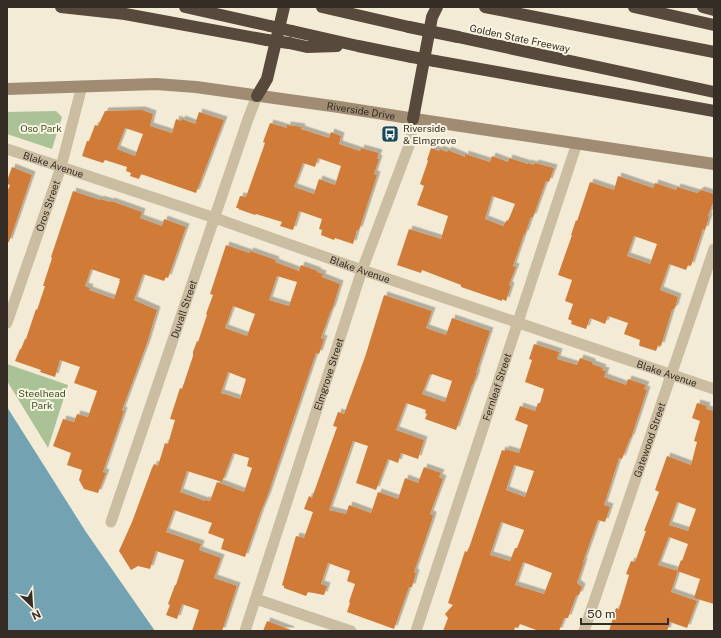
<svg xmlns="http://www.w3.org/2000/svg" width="721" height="638" font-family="'Public Sans',sans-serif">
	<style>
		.green { fill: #aac295 }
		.water { fill: #73a2b2 }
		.building { fill: #d07b37; fill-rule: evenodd; filter: url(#shadow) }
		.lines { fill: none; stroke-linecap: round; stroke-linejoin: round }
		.street { stroke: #cbbda1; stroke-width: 11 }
		.secondary { stroke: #9f8c73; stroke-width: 12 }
		.highway { stroke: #57493b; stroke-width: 12 }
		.highway-bridge { stroke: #57493b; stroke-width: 12 }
		.labels { text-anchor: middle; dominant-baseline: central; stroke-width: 4; stroke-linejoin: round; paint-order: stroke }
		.street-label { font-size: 10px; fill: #352d25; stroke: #faf4e2 }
		.park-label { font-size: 10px; fill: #3b5527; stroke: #faf4e2 }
		.poi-label { font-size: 10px; fill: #352d25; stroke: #faf4e2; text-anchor: start }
	</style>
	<defs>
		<filter id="shadow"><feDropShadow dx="3.5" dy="-3.5" stdDeviation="0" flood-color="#0004"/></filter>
	</defs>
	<rect width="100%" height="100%" fill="#f3ebd6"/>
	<g class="green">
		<polygon points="56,111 62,117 52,149 7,134 7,112"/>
		<polygon points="7,364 68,385 48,448 7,381"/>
	</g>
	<polygon class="water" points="7,407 86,532 155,631 7,631"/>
	<g class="building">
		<path d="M142,110L153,114L150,126L172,133L176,119L181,121L182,119L195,124L199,112L224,120L196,193L141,174L139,179L130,176L131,173L126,171L127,167L105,160L103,163L82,156L87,141H89L95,125L98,126L105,111ZM125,128L143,134L135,156L117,149Z"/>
		<path d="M270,123L287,128V125L302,127L301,129L329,138L331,132L341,136L339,144L360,151L361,148L379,153L377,158L379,159L374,174L377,175L359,230H357L353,244L335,238L334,240L321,235L322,230L319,229L322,219L299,211L293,230L280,226L282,222L256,214L255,215L238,209L239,208H236L240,196L246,197L265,143L263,142ZM318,158L341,166L335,185L319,179L314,194L294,187L303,163L315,167Z"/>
		<path d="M431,148L439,151L440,149L447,152L448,150L465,157V154L490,162L492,156L508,162L509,158L528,164V163L534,165L535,163L554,168L549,182L546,181L533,217H531L525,234H524L513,266L516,267L509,285L511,286L506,301L502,299V301L461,287V285L422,270L421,273L397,265L409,229L441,239L448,216L417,205L424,186L420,184L428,161L427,160ZM492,196L515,204L508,221L507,220L503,226L485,219Z"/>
		<polygon points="12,167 32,175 9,242 7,242 7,192 10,185 7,184 7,181"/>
		<path d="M618,176L653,188L655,183L676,190L677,187L697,193L701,190L714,194V200L708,216L709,217L705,230L703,229L691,266L688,265L686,270L669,264L660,290L678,297L675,308L672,310L661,346L658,345L656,351L640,346L639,345L640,340L624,334L628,323L608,316L605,324L590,318L586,329L571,324L572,321L568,319L573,304L565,301L572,280L558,275L572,235H571L576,220L577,221L590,182L614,190ZM634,236L657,244L650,264L627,256Z"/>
		<path d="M73,191L100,200V199L110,202L111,201L142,212L140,218L162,226L164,219L186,227L168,278L166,277L164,281L143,274L134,300L157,310L147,343L122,410L124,411L103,472L106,473L98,493L84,489L79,480L82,470L67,465L71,453L53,446L63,419L74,422L77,414L88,417L97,391L74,383L80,367L60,360L55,377L40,372L41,370L15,361L20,349H21L25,339H26L36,309L37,310L45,286H43L52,258L51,257ZM91,269L120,279L119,281H120L114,299L89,290L90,288L85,286Z"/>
		<path d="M226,245L249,253L250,251L276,260L275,262L299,271L301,265L318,271L317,272L323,274L322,277L340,284L332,310H331L321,338L324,339L319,354L316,353L267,497L261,511L245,557L221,549L224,539L208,533L212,523L174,510L166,532L201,544L199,550L221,558L214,578L237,586L222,631H192L199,610L182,604L177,619L166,615L170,605L168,604L175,585H176L184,560L156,551L150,569L138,566L131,570L119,551L132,522L152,468L154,464L158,466L165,443L168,444L175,420L170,419L180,388L182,389L193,356V352L197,341L198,342L207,315L206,314L213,295L210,294L212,288ZM277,276L297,282L289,306L269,300ZM233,306L255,314L247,336L225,328ZM228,372L246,379L240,399L221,393ZM233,453L249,458L247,466L252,468L244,492L217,482L210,501L205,500V501L180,492L187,471L222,482Z"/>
		<path d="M384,295L432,311L426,328L446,335L452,318L490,331L476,373H477L473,384L472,385L456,430L425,419L427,414L425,413L426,410L406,403L396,430L424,440L418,459L401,453L398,463L388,459L376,490L356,483L368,446L353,441L329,510L346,514L349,505L371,513L378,492L398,499L405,478L418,483L424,467L441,473L439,477L443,479L430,514L433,515L432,520L414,572L416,573L412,587H409L394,629L347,612L350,603L349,602L355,584L347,581L350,571L328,563L321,584L327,586L324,595L308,592L306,596L284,588V586L282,585L296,536L304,538L313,512L304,509L309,496L312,498L337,427L333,426L338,412L344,414L365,357ZM430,374L432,375V374L452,381L445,402L422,394Z"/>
		<path d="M534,344L559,352L557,359L577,365L580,358L592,362V364L603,368L602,370L606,371L604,377L626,385L628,379L646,385L644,389L647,390L631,438H630L622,459L619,458L604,505L610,507L605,522L598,520L583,562H584L577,583L582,587L579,595H577L576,596L568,618H564L559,631H539L520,624L518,628L515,627L514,631H443L448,618L445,614L453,605L448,603L465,551L467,552L469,548L502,450L505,451V449L519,453L528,425L515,420L520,406L535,411L538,403H540L544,389L525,382L532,360L529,359ZM514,465L534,471L525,497L506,490ZM501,522L524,530L517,548H515L510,561L490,555ZM523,562L552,573L544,594L515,585Z"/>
		<path d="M697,403L707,406L706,409L714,411V604L694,598L700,579L677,571L681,560L682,561L688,544L669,537L668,539L658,565L678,571L671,592L697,601L687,628L670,622L667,631H609L616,608L619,609L629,575L626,574L631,561L635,562L646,531H644L659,492L655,490L667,456L691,465L697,442L694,441L700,421L692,418ZM677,502L696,509L688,531L669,525Z"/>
		<polygon points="267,621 291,630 291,631 263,631"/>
	</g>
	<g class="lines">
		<g class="street">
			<path id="s1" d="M7,149L215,218L362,270L714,389"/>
			<path id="s2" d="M7,323L61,167L82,86"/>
			<path id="s3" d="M111,522L248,119L257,96"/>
			<polyline points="256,599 351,631"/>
			<path id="s4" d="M245,631L362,270L410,143L413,119"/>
			<path id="s5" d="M416,631L577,143"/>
			<path id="s6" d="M584,631L714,249"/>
		</g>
		<path class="secondary" id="s7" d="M7,89L156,84L196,87L339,107L428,121L714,164"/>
		<g class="highway">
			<polyline points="61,7 125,14 267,40"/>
			<polyline points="185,7 270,26"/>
			<polyline points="322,7 409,27"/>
			<polyline points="485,7 714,52"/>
			<polyline points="634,7 714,25"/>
			<polyline points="703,7 714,10"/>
			<polyline points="292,31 358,46 412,57"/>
			<polyline points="458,37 714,92"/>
			<polyline points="289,43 307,47 337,46"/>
			<polyline points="435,61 714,111"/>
			<polyline points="257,96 267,79 284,7"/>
			<polyline points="413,119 432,17 437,7"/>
		</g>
		<g class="highway-bridge">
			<polyline points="270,26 292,31"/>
			<polyline points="409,27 458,37"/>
			<polyline points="267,40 289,43"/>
			<polyline points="412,57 435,61"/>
		</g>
	</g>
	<defs>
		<g id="bus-square" transform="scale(0.9)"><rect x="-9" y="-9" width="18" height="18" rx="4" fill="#174859" stroke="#faf4e2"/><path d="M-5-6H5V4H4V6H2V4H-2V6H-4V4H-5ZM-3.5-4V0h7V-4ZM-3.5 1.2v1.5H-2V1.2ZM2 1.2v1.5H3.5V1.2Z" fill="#fff"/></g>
	</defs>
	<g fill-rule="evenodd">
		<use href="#bus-square" x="390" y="134"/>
	</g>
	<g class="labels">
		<g class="street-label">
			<text transform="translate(520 38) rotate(12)">Golden State Freeway</text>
			<text stroke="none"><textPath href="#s7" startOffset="356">Riverside Drive</textPath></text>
			<text stroke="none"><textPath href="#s1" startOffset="49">Blake Avenue</textPath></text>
			<text stroke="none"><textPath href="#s2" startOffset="124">Oros Street</textPath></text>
			<text stroke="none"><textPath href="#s1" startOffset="373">Blake Avenue</textPath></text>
			<text stroke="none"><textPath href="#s3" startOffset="225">Duvall Street</textPath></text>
			<text stroke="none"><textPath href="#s1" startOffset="697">Blake Avenue</textPath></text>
			<text stroke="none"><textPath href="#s4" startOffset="270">Elmgrove Street</textPath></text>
			<text stroke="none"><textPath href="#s5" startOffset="257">Fernleaf Street</textPath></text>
			<text stroke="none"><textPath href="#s6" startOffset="202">Gatewood Street</textPath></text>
		</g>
		<g class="park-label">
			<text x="41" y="128">Oso Park</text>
			<text x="42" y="393">Steelhead<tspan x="42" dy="12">Park</tspan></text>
		</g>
		<g class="poi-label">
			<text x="403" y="128">Riverside<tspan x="403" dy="12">&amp; Elmgrove</tspan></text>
		</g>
	</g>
	<rect width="721" height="638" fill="none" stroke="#352d25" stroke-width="16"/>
	<g transform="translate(32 606) rotate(155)" stroke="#faf4e2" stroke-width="3" paint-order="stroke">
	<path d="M0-3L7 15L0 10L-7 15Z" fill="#352d25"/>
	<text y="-6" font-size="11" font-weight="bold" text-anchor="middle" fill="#352d25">N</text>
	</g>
	<path d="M581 618v6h87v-6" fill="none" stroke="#352d25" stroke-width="2"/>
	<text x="587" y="618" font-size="12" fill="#352d25" stroke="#faf4e2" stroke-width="3" paint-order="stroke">50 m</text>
</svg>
